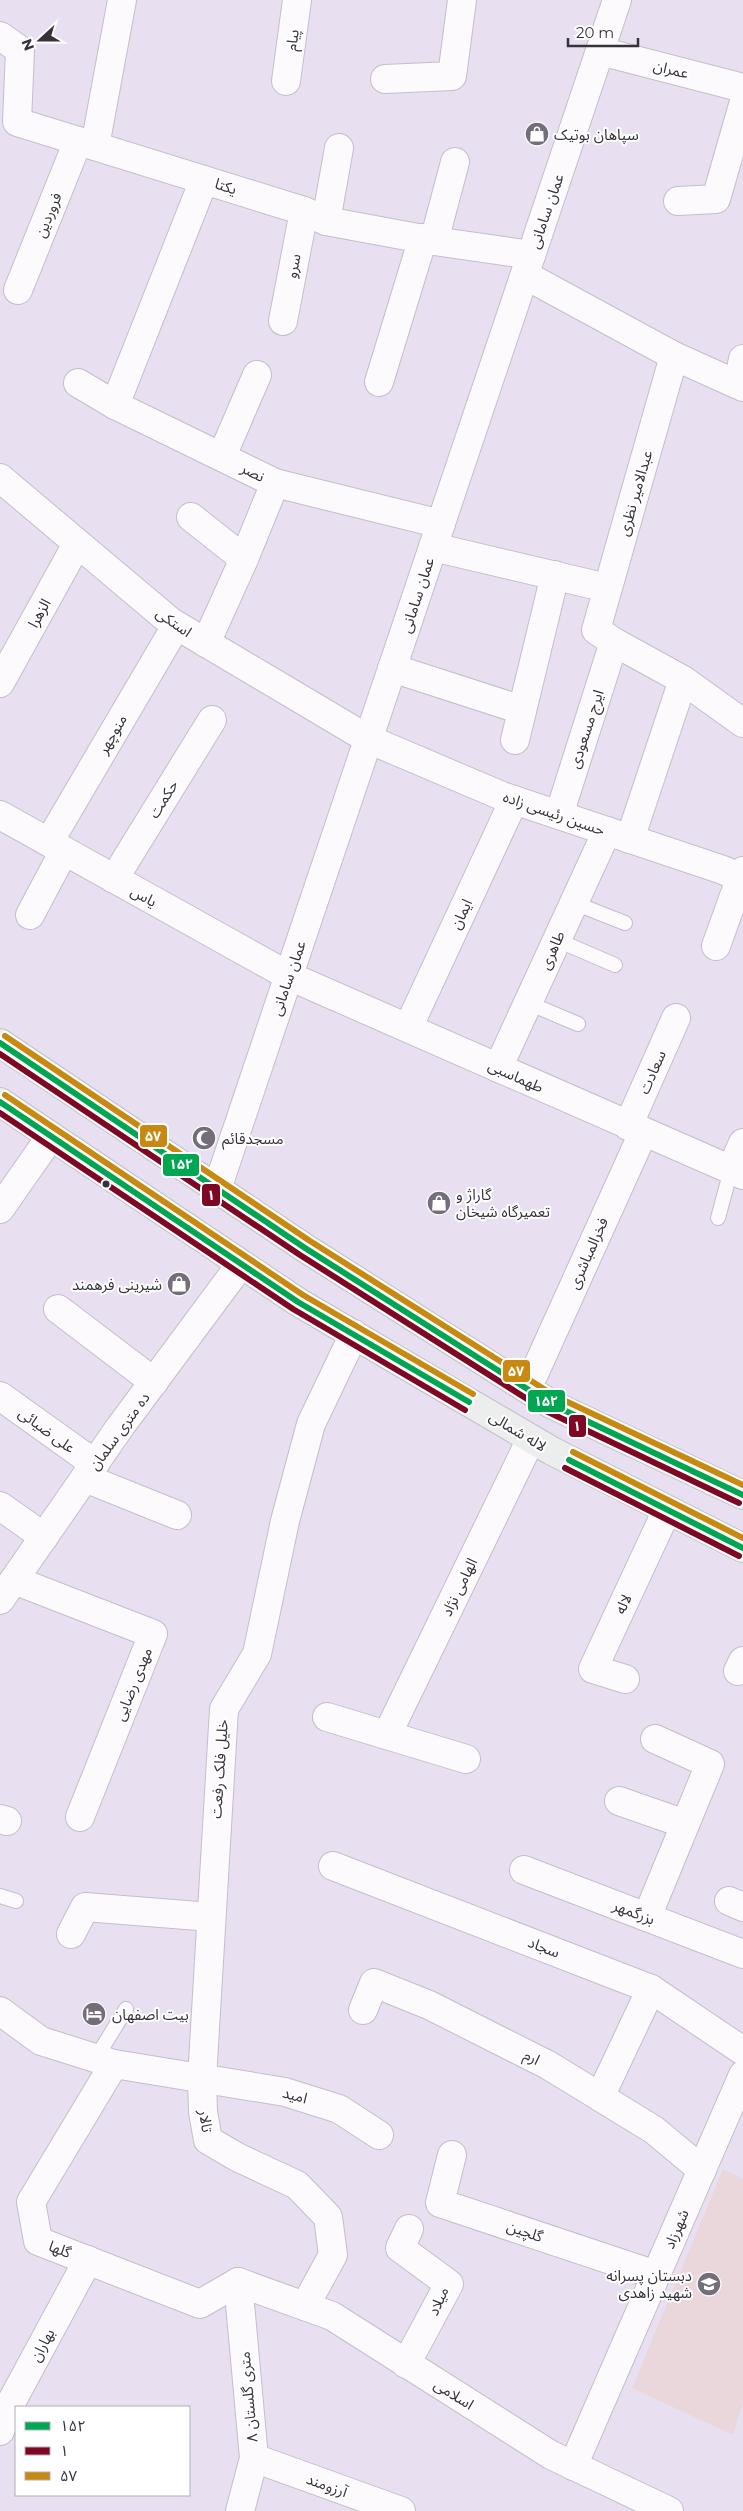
<svg xmlns="http://www.w3.org/2000/svg" width="743" height="2511" font-family="Montserrat,'Noto Sans Arabic',sans-serif">
	<style>
		.education { fill: #e9d7db }
		.lines { fill: none; stroke-linecap: round; stroke-linejoin: round }
		.service-casing { stroke: #c4beca; stroke-width: 16 }
		.minor-casing { stroke: #c4beca; stroke-width: 30 }
		.tertiary-casing { stroke: #c4beca; stroke-width: 30 }
		.primary-casing { stroke: #c3bfc7; stroke-width: 30 }
		.service { stroke: #fcfafd; stroke-width: 14 }
		.minor { stroke: #fcfafd; stroke-width: 28 }
		.tertiary { stroke: #fcfafd; stroke-width: 28 }
		.primary { stroke: #eceeed; stroke-width: 28 }
		.bus-1-casing { stroke: #fff; stroke-width: 10 }
		.bus-2-casing { stroke: #fff; stroke-width: 10 }
		.bus-3-casing { stroke: #fff; stroke-width: 10 }
		.bus-1 { stroke: #00a651; stroke-width: 6 }
		.bus-2 { stroke: #7e0724; stroke-width: 6 }
		.bus-3 { stroke: #c7890f; stroke-width: 6 }
		.bus-dot { fill: #36313b; stroke: #fff; stroke-width: 2 }
		.labels { text-anchor: middle; dominant-baseline: central; stroke-width: 4; stroke-linejoin: round; paint-order: stroke }
		.street-label { font-size: 15px; fill: #36313b; stroke: #fff }
		.poi-label { font-size: 15px; fill: #36313b; stroke: #fff; text-anchor: start }
		.line-badge { stroke: #fff; stroke-width: 2 }
		.badge-label { font-size: 14px; text-anchor: middle; font-weight: bold; fill: #fff }
	</style>
	<rect width="100%" height="100%" fill="#e8e0f0"/>
	<polygon class="education" points="723,2169 743,2179 743,2403 733,2435 632,2388"/>
	<g class="lines">
		<g class="service-casing">
			<g id="service">
				<polyline points="574,903 625,923"/>
				<polyline points="557,940 615,965"/>
				<polyline points="528,1003 578,1024"/>
				<polyline points="718,1218 731,1170"/>
				<polyline points="0,1896 16,1901"/>
				<polyline points="96,2058 126,2009"/>
			</g>
		</g>
		<g class="minor-casing">
			<g id="minor">
				<polyline points="0,36 20,50 17,122 304,211 326,221 434,241 531,255"/>
				<polyline points="600,51 743,88"/>
				<polyline points="385,79 452,76 462,0"/>
				<polyline points="286,81 297,0"/>
				<polyline points="95,146 122,0"/>
				<polyline points="678,201 716,199 743,105"/>
				<polyline points="326,221 339,148"/>
				<polyline points="434,241 455,162"/>
				<polyline points="525,275 674,356 743,387"/>
				<polyline points="18,290 78,141"/>
				<polyline points="283,321 304,211"/>
				<polyline points="674,356 596,630 614,642 683,680 743,723"/>
				<polyline points="379,382 423,238"/>
				<polyline points="78,383 115,405 275,483 441,524"/>
				<polyline points="738,384 743,359"/>
				<polyline points="115,405 204,180"/>
				<polyline points="222,456 257,375"/>
				<polyline points="0,478 171,622 368,739 502,796 723,870 743,879"/>
				<polyline points="191,517 244,559"/>
				<polyline points="433,547 607,588"/>
				<polyline points="206,643 244,559 275,483"/>
				<polyline points="392,668 522,710"/>
				<polyline points="0,683 77,544"/>
				<polyline points="515,740 555,575"/>
				<polyline points="0,815 289,976 743,1175"/>
				<polyline points="559,815 614,642"/>
				<polyline points="630,839 683,680"/>
				<polyline points="49,842 176,626"/>
				<polyline points="114,879 212,720"/>
				<polyline points="30,915 64,851"/>
				<polyline points="716,946 743,871"/>
				<polyline points="408,1028 514,800"/>
				<polyline points="498,1068 607,831"/>
				<polyline points="628,1126 676,1018"/>
				<polyline points="731,1170 743,1143"/>
				<polyline points="0,1209 51,1136"/>
				<polyline points="58,1309 154,1382"/>
				<polyline points="534,1374 643,1133"/>
				<polyline points="0,1396 95,1464"/>
				<polyline points="85,1478 177,1515"/>
				<polyline points="0,1506 44,1537"/>
				<polyline points="14,1580 153,1634 80,1817"/>
				<polyline points="0,1600 120,1427 241,1264"/>
				<polyline points="738,1671 743,1661"/>
				<polyline points="625,1679 593,1669 667,1510"/>
				<polyline points="327,1717 466,1759"/>
				<polyline points="387,1735 531,1439"/>
				<polyline points="619,1801 685,1824"/>
				<polyline points="0,1819 7,1821"/>
				<polyline points="333,1866 651,1989 743,2051"/>
				<polyline points="524,1870 743,1954"/>
				<polyline points="729,1901 743,1907"/>
				<polyline points="647,1917 710,1764 655,1739"/>
				<polyline points="71,1934 85,1907 211,1917"/>
				<polyline points="363,2010 374,1983 429,2005 548,2065 654,2130 702,2170"/>
				<polyline points="0,2011 41,2041 114,2064 285,2092 339,2109 379,2135"/>
				<polyline points="114,2064 31,2202 38,2241 200,2304 238,2282"/>
				<polyline points="600,2097 651,1989"/>
				<polyline points="452,2155 440,2203 656,2275"/>
				<polyline points="238,2282 332,2316 551,2455 669,2511"/>
				<polyline points="238,2282 254,2458 240,2511"/>
				<polyline points="305,2306 333,2255 328,2217 297,2185 237,2157 208,2140 203,2112 202,2079 224,1709 257,1654 285,1521 311,1424 354,1334"/>
				<polyline points="406,2364 449,2284 400,2248 409,2229"/>
				<polyline points="0,2431 7,2410 88,2260"/>
				<polyline points="254,2458 401,2511"/>
				<polyline points="573,2466 743,2075"/>
			</g>
		</g>
		<g class="tertiary-casing">
			<polyline id="tertiary" points="217,1189 617,0"/>
		</g>
		<g class="primary-casing">
			<g id="primary">
				<polyline points="0,1043 305,1248 551,1404 743,1495"/>
				<polyline points="0,1102 298,1302 552,1451 743,1548"/>
			</g>
		</g>
		<use href="#service" class="service"/>
		<use href="#minor" class="minor"/>
		<use href="#tertiary" class="tertiary"/>
		<use href="#primary" class="primary"/>
		<g class="bus-1-casing">
			<g id="bus-1">
				<polyline points="0,1043 305,1248 551,1404 743,1495"/>
				<polyline points="0,1102 298,1302 469,1402"/>
				<polyline points="569,1460 743,1548"/>
			</g>
		</g>
		<g class="bus-2-casing">
			<g id="bus-2">
				<polyline points="0,1054 300,1255 546,1411 739,1503"/>
				<polyline points="0,1113 293,1309 465,1410"/>
				<polyline points="565,1468 739,1556"/>
			</g>
		</g>
		<g class="bus-3-casing">
			<g id="bus-3">
				<polyline points="5,1036 310,1241 555,1396 743,1485"/>
				<polyline points="5,1095 303,1295 473,1394"/>
				<polyline points="573,1452 743,1538"/>
			</g>
		</g>
		<use href="#bus-1" class="bus-1"/>
		<use href="#bus-2" class="bus-2"/>
		<use href="#bus-3" class="bus-3"/>
	</g>
	<defs>
		<g id="shop-disc" transform="scale(1.25)"><circle r="9.5" fill="#746e7a" stroke="#fff"/><path d="M-5-2.5h2.3a2.7 3.5 0 0 1 5.4 0H5L5.5 6h-11ZM-1.5-2.5h3a1.5 2.3 0 0 0-3 0Z" fill="#fff"/></g>
		<g id="mosque-disc" transform="scale(1.25)"><circle r="9.5" fill="#746e7a" stroke="#fff"/><path d="M3.5-4.9A6 6 0 1 0 3.5 4.9A5 5 0 1 1 3.5-4.9Z" fill="#fff"/></g>
		<g id="hotel-disc" transform="scale(1.25)"><circle r="9.5" fill="#746e7a" stroke="#fff"/><path d="M-6-4.5h1.5V1H6V5H4.5V3h-9V5H-6ZM-4 0a1.8 1.8 0 1 1 3.6 0ZM.5 0V-2.5h3Q6-2.5 6 0Z" fill="#fff"/></g>
		<g id="school-disc" transform="scale(1.25)"><circle r="9.5" fill="#746e7a" stroke="#fff"/><path d="M0-5L7-2L0 1L-7-2ZM-4 1L0 2.5L4 1V4Q0 6-4 4Z" fill="#fff"/></g>
	</defs>
	<g fill-rule="evenodd">
		<use href="#shop-disc" x="537" y="134"/>
		<use href="#mosque-disc" x="204" y="1138"/>
		<use href="#shop-disc" x="439" y="1203"/>
		<use href="#shop-disc" x="179" y="1284"/>
		<use href="#hotel-disc" x="94" y="2014"/>
		<use href="#school-disc" x="709" y="2284"/>
	</g>
	<circle class="bus-dot" cx="106" cy="1184" r="4.5"/>
	<g class="labels">
		<g class="street-label">
			<text transform="translate(292 40) rotate(-82)">پیام</text>
			<text transform="translate(671 69) rotate(14)">عمران</text>
			<text transform="translate(226 186) rotate(18)">یکتا</text>
			<text transform="translate(546 211) rotate(-71)">عمان سامانی</text>
			<text transform="translate(48 215) rotate(-68)">فروردین</text>
			<text transform="translate(293 266) rotate(-79)">سرو</text>
			<text transform="translate(253 472) rotate(27)">نصر</text>
			<text transform="translate(635 493) rotate(-74)">عبدالامیر نظری</text>
			<text transform="translate(417 595) rotate(-72)">عمان سامانی</text>
			<text transform="translate(39 613) rotate(-61)">الزهرا</text>
			<text transform="translate(174 622) rotate(35)">استکی</text>
			<text transform="translate(586 729) rotate(-72)">ایرج مسعودی</text>
			<text transform="translate(112 734) rotate(-60)">منوچهر</text>
			<text transform="translate(163 799) rotate(-58)">حکمت</text>
			<text transform="translate(554 813) rotate(19)">حسین رئیسی زاده</text>
			<text transform="translate(144 896) rotate(29)">یاس</text>
			<text transform="translate(461 914) rotate(-65)">ایمان</text>
			<text transform="translate(552 950) rotate(-66)">طاهری</text>
			<text transform="translate(288 978) rotate(-71)">عمان سامانی</text>
			<text transform="translate(652 1072) rotate(-66)">سعادت</text>
			<text transform="translate(516 1076) rotate(24)">طهماسبی</text>
			<text transform="translate(588 1253) rotate(-66)">فخرالمباشری</text>
			<text transform="translate(47 1430) rotate(36)">علی ضیائی</text>
			<text transform="translate(119 1431) rotate(-54)">ده متری سلمان</text>
			<text transform="translate(518 1431) rotate(31)">لاله شمالی</text>
			<text transform="translate(459 1587) rotate(-64)">الهامی نژاد</text>
			<text transform="translate(623 1604) rotate(-65)">لاله</text>
			<text transform="translate(133 1684) rotate(-68)">مهدی رضایی</text>
			<text transform="translate(219 1769) rotate(-86)">خلیل فلک رفعت</text>
			<text transform="translate(634 1912) rotate(21)">بزرگمهر</text>
			<text transform="translate(544 1947) rotate(21)">سجاد</text>
			<text transform="translate(532 2057) rotate(27)">ارم</text>
			<text transform="translate(295 2095) rotate(15)">امید</text>
			<text transform="translate(206 2121) rotate(81)">تالار</text>
			<text transform="translate(676 2229) rotate(-67)">شهرزاد</text>
			<text transform="translate(525 2231) rotate(19)">گلچین</text>
			<text transform="translate(60 2249) rotate(21)">گلها</text>
			<text transform="translate(438 2301) rotate(-66)">میلاد</text>
			<text transform="translate(42 2345) rotate(-62)">بهاران</text>
			<text transform="translate(454 2394) rotate(32)">اسلامی</text>
			<text transform="translate(248 2397) rotate(-95)">۸ متری گلستان</text>
			<text transform="translate(327 2485) rotate(20)">آرزومند</text>
		</g>
		<g class="poi-label">
			<text x="554" y="134">سپاهان بوتیک</text>
			<text x="222" y="1138">مسجدقائم</text>
			<text x="456" y="1194">گاراژ و<tspan x="456" dy="17">تعمیرگاه شیخان</tspan></text>
			<text x="162" y="1284" text-anchor="end">شیرینی فرهمند</text>
			<text x="112" y="2014">بيت اصفهان</text>
			<text x="692" y="2275" text-anchor="end">دبستان پسرانه<tspan x="692" dy="17">شهید زاهدی</tspan></text>
		</g>
	</g>
	<g class="line-badge">
		<rect x="139" y="1124" width="29" height="24" rx="5" fill="#c7890f"/>
		<rect x="162" y="1153" width="38" height="24" rx="5" fill="#00a651"/>
		<rect x="201" y="1183" width="20" height="24" rx="5" fill="#7e0724"/>
		<rect x="502" y="1359" width="29" height="24" rx="5" fill="#c7890f"/>
		<rect x="527" y="1389" width="39" height="24" rx="5" fill="#00a651"/>
		<rect x="568" y="1414" width="19" height="24" rx="5" fill="#7e0724"/>
	</g>
	<g class="badge-label">
		<text x="153" y="1141">۵۷</text>
		<text x="181" y="1169">۱۵۲</text>
		<text x="211" y="1200">۱</text>
		<text x="516" y="1376">۵۷</text>
		<text x="546" y="1406">۱۵۲</text>
		<text x="577" y="1431">۱</text>
	</g>
	<rect x="15" y="2406" width="175" height="90" fill="#ffffff" stroke="#afadb1"/>
	<rect x="25" y="2422" width="25" height="8" fill="#00a651" stroke="#afadb1"/>
	<text x="60" y="2431" font-size="15" fill="#36313b">۱۵۲</text>
	<rect x="25" y="2447" width="25" height="8" fill="#7e0724" stroke="#afadb1"/>
	<text x="60" y="2456" font-size="15" fill="#36313b">۱</text>
	<rect x="25" y="2472" width="25" height="8" fill="#c7890f" stroke="#afadb1"/>
	<text x="60" y="2481" font-size="15" fill="#36313b">۵۷</text>
	<g transform="translate(40 40) rotate(249)" stroke="#ffffff" stroke-width="4" paint-order="stroke">
	<path d="M0-4L9 19L0 12L-9 19Z" fill="#36313b"/>
	<text y="-8" font-size="14" font-weight="bold" text-anchor="middle" fill="#36313b">N</text>
	</g>
	<path d="M568 38v8h70v-8" fill="none" stroke="#36313b" stroke-width="2.5"/>
	<text x="576" y="38" font-size="15" fill="#36313b" stroke="#ffffff" stroke-width="4" paint-order="stroke">20 m</text>
</svg>
